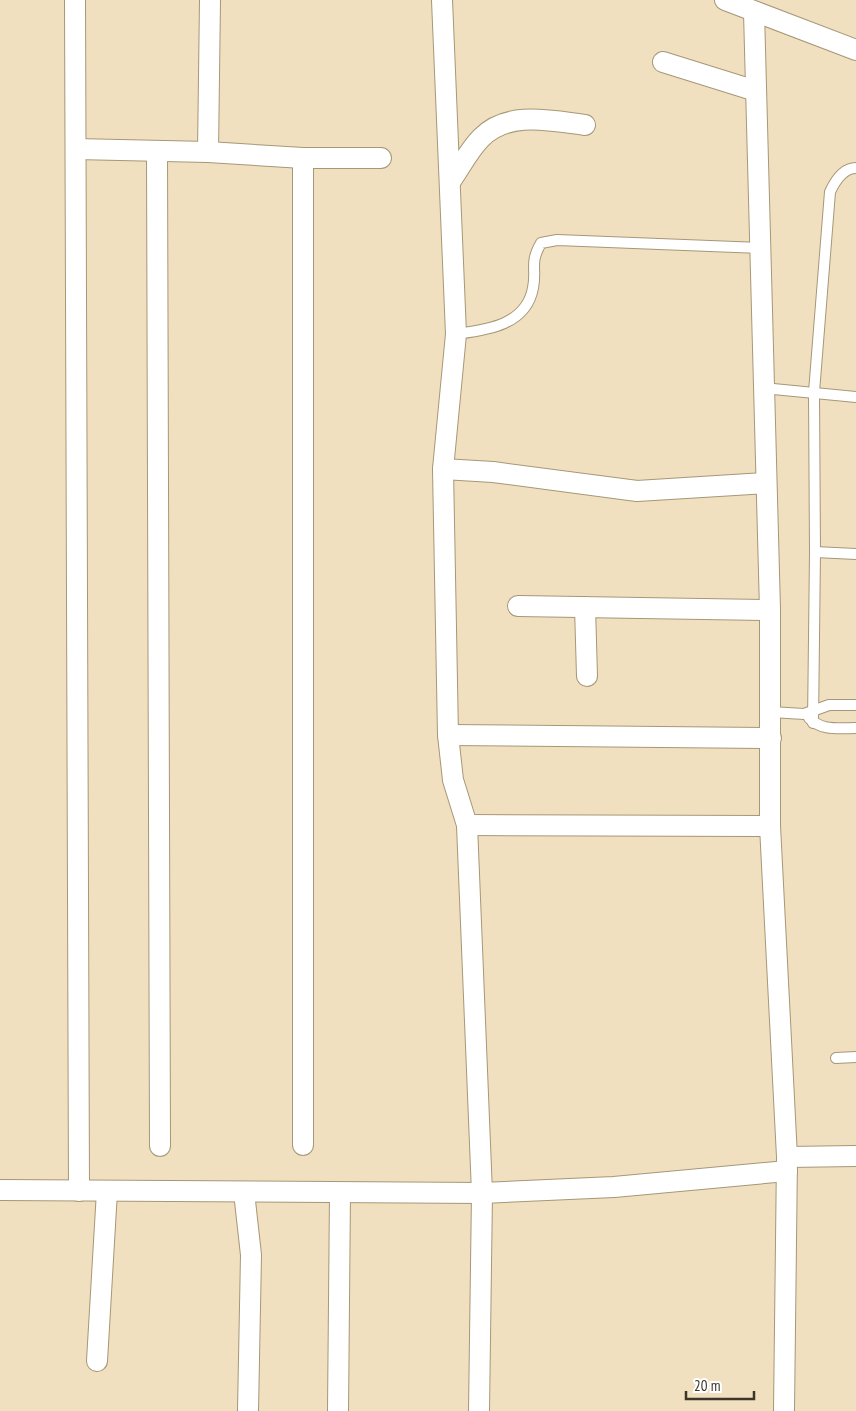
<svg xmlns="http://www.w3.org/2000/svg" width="856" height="1411" font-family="'PT Sans Narrow',sans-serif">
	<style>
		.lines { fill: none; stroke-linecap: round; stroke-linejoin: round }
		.service-casing { stroke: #a69778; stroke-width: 12 }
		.minor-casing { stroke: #a69778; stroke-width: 22 }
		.service { stroke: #fff; stroke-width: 10 }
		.minor { stroke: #fff; stroke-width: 20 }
	</style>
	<rect width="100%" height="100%" fill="#f1e0bf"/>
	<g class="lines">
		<g class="service-casing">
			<g id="service">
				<path d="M456,334C485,330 526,326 533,288C537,268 529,264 541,243L557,240L761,248"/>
				<polyline points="763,388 856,397"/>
				<polyline points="815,552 856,554"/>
				<polyline points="771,712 804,714 829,705 856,705"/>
				<path d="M809,718C821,731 839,728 856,728"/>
				<path d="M813,723L815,552L814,392L830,192C835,181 843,168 856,168"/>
				<polyline points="836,1058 856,1057"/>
			</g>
		</g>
		<g class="minor-casing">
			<g id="minor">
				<polyline points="75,0 79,1191"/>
				<polyline points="442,0 456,334 443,469 493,472 637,491 766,483"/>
				<polyline points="725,0 856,50"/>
				<polyline points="754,12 770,610 770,826 787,1157 784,1411"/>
				<polyline points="663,62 756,91"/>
				<polyline points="76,149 208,152 303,158 381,158"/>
				<polyline points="157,152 160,1146"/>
				<polyline points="208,152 210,0"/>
				<path d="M450,182C460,168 469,150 481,138C508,110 552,121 585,125"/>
				<polyline points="443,469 448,735 453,780 467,825 482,1193 479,1411"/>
				<polyline points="518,606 770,610"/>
				<polyline points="585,607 587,676"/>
				<polyline points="448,735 771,738"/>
				<polyline points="467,825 770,826"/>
				<polyline points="303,1145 303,158"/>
				<polyline points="787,1157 856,1156"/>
				<polyline points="0,1190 482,1193 614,1187 787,1171"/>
				<polyline points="244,1192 251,1255 248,1411"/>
				<polyline points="97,1361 107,1191"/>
				<polyline points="338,1411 340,1193"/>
			</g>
		</g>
		<use href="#service" class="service"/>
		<use href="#minor" class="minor"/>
	</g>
	<path d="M686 1391v8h68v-8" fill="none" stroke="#3c3529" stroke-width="2.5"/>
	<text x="694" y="1391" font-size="15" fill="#3c3529" stroke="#ffffff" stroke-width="4" paint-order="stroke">20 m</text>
</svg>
